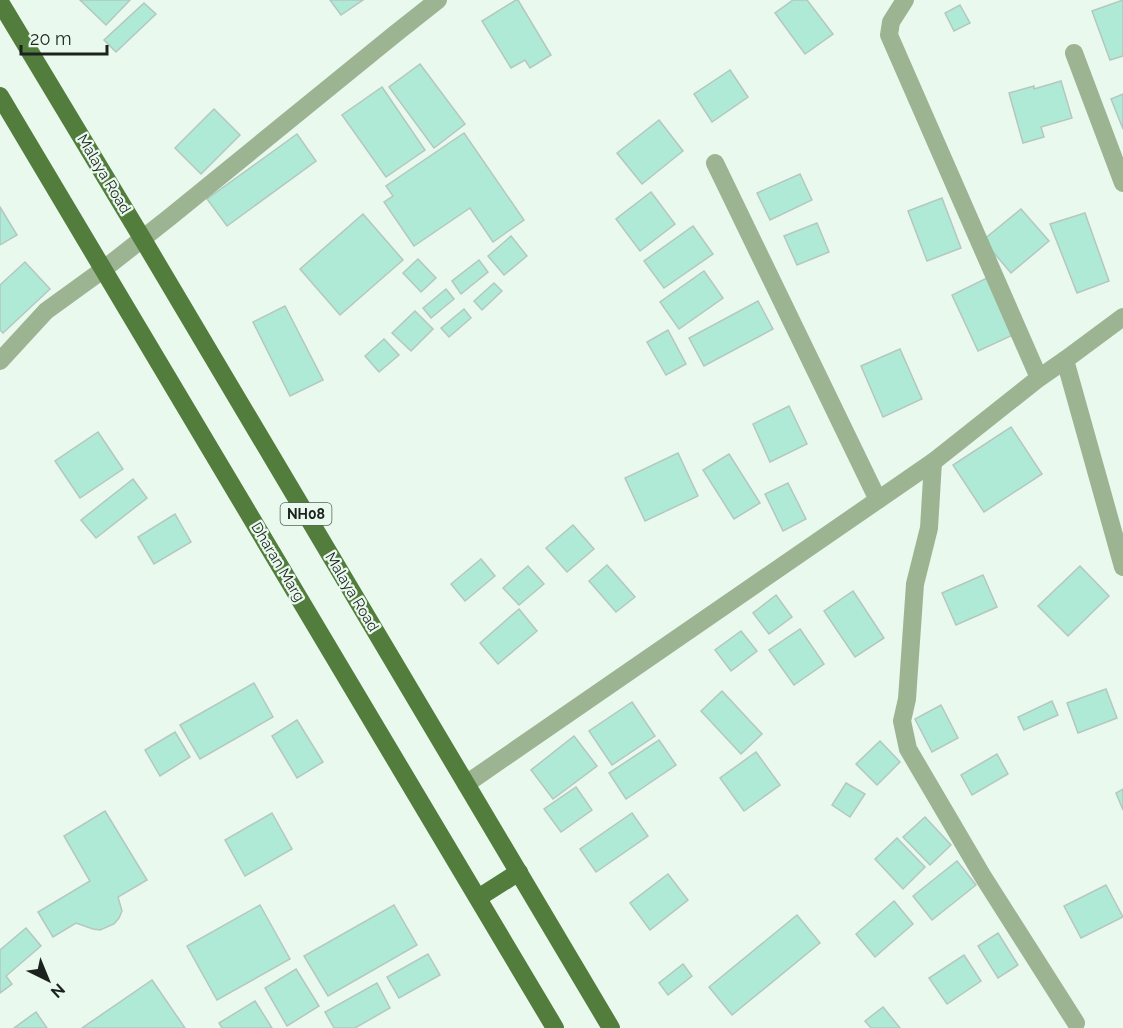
<svg xmlns="http://www.w3.org/2000/svg" width="1123" height="1028" font-family="Raleway,sans-serif">
	<style>
		.building { fill: #afead7; stroke: #b4c7c1; stroke-width: 1.5 }
		.lines { fill: none; stroke-linecap: round; stroke-linejoin: round }
		.minor { stroke: #9cb491; stroke-width: 18 }
		.primary { stroke: #527d3c; stroke-width: 18 }
		.labels { text-anchor: middle; dominant-baseline: central; stroke-width: 4.5; stroke-linejoin: round; paint-order: stroke }
		.shield { fill: #e9f9ee; stroke: #5a625c; stroke-width: 1.5 }
		.shield-label { font-size: 14px; font-weight: bold; fill: #1c221e }
		.street-label { font-size: 15px; fill: #1c221e; stroke: #e9f9ee }
	</style>
	<rect width="100%" height="100%" fill="#e9f9ee"/>
	<g class="building">
		<polygon points="80,0 130,0 106,25"/>
		<polygon points="330,0 363,0 341,15"/>
		<polygon points="516,0 518,0 551,55 530,68 525,60 511,68 482,21"/>
		<polygon points="793,0 807,0 833,34 805,54 775,13"/>
		<polygon points="1123,0 1123,56 1110,60 1092,11"/>
		<polygon points="144,3 156,14 116,52 104,40"/>
		<polygon points="960,5 970,23 954,31 945,13"/>
		<polygon points="420,64 465,124 434,148 389,87"/>
		<polygon points="730,70 748,97 712,122 694,94"/>
		<polygon points="1061,81 1072,118 1041,127 1044,137 1023,143 1009,93 1034,86 1034,89"/>
		<polygon points="382,87 425,150 386,177 342,115"/>
		<polygon points="1123,94 1123,129 1111,99"/>
		<polygon points="214,109 240,135 201,174 175,148"/>
		<polygon points="659,120 683,151 642,184 617,153"/>
		<polygon points="464,133 524,220 493,242 470,208 414,246 384,202 393,196 386,186"/>
		<polygon points="297,134 316,161 227,226 207,199"/>
		<polygon points="800,174 812,200 770,220 757,193"/>
		<polygon points="651,192 675,224 640,251 616,219"/>
		<polygon points="942,198 961,248 927,261 908,211"/>
		<polygon points="0,207 17,235 0,245"/>
		<polygon points="1021,209 1049,241 1011,273 983,240"/>
		<polygon points="1085,213 1109,281 1077,293 1050,224"/>
		<polygon points="363,214 403,260 340,315 300,269"/>
		<polygon points="817,223 829,252 797,265 784,236"/>
		<polygon points="693,226 713,254 664,288 644,261"/>
		<polygon points="511,236 527,256 504,275 488,256"/>
		<polygon points="418,259 436,278 421,292 403,273"/>
		<polygon points="479,260 488,272 461,294 452,281"/>
		<polygon points="25,262 50,289 3,333 0,330 0,285"/>
		<polygon points="704,271 723,298 679,329 660,302"/>
		<polygon points="987,278 1013,335 978,351 952,295"/>
		<polygon points="494,283 502,291 482,310 474,301"/>
		<polygon points="446,289 454,299 431,318 423,308"/>
		<polygon points="758,301 773,329 704,366 689,338"/>
		<polygon points="285,306 323,380 290,396 253,322"/>
		<polygon points="464,309 471,318 449,337 441,328"/>
		<polygon points="415,311 433,329 411,351 392,333"/>
		<polygon points="668,330 686,364 666,375 647,342"/>
		<polygon points="384,339 399,355 379,372 365,356"/>
		<polygon points="900,349 922,399 883,417 861,366"/>
		<polygon points="789,406 807,444 770,462 753,424"/>
		<polygon points="1011,427 1042,474 984,512 953,465"/>
		<polygon points="98,432 123,469 80,498 55,461"/>
		<polygon points="678,453 698,496 645,521 625,478"/>
		<polygon points="729,454 760,503 734,519 703,470"/>
		<polygon points="133,479 147,498 96,538 81,520"/>
		<polygon points="788,483 806,519 783,531 765,494"/>
		<polygon points="175,514 191,542 154,564 138,537"/>
		<polygon points="573,525 594,549 567,572 546,548"/>
		<polygon points="481,559 495,576 465,601 451,584"/>
		<polygon points="607,565 635,597 616,612 589,581"/>
		<polygon points="528,566 544,584 519,605 503,588"/>
		<polygon points="1080,566 1109,596 1068,636 1038,606"/>
		<polygon points="983,575 997,607 956,625 942,593"/>
		<polygon points="853,591 884,638 855,657 824,611"/>
		<polygon points="776,595 792,617 769,634 753,613"/>
		<polygon points="519,609 537,631 498,664 480,643"/>
		<polygon points="800,629 824,664 794,685 769,650"/>
		<polygon points="741,631 757,651 731,671 715,650"/>
		<polygon points="254,683 273,717 200,759 180,725"/>
		<polygon points="1106,689 1117,718 1078,733 1067,703"/>
		<polygon points="722,691 762,734 741,754 701,711"/>
		<polygon points="1052,701 1058,715 1024,730 1018,717"/>
		<polygon points="632,702 655,736 612,765 589,731"/>
		<polygon points="941,705 958,738 932,752 915,719"/>
		<polygon points="297,720 323,762 297,778 272,736"/>
		<polygon points="175,732 190,757 160,776 145,750"/>
		<polygon points="574,736 597,766 553,799 531,770"/>
		<polygon points="659,740 676,765 626,799 609,773"/>
		<polygon points="880,741 900,762 877,785 856,764"/>
		<polygon points="756,752 780,785 744,811 720,778"/>
		<polygon points="997,754 1008,774 972,795 961,775"/>
		<polygon points="846,783 865,794 850,817 832,805"/>
		<polygon points="576,787 592,810 561,832 544,809"/>
		<polygon points="1123,789 1123,810 1116,793"/>
		<polygon points="105,811 147,880 118,897 122,911 119,918 114,924 100,930 93,929 76,923 53,937 38,912 90,881 64,836"/>
		<polygon points="272,813 292,849 245,876 225,840"/>
		<polygon points="632,813 648,836 596,872 580,849"/>
		<polygon points="925,817 951,845 930,865 903,837"/>
		<polygon points="897,838 925,867 903,889 875,859"/>
		<polygon points="957,861 976,885 932,920 913,896"/>
		<polygon points="668,874 688,900 650,930 630,903"/>
		<polygon points="1106,885 1123,917 1081,938 1064,906"/>
		<polygon points="894,901 913,924 875,957 856,934"/>
		<polygon points="260,905 290,959 217,1000 187,946"/>
		<polygon points="394,905 417,945 328,996 304,956"/>
		<polygon points="797,915 820,943 732,1015 709,987"/>
		<polygon points="26,928 41,946 6,976 12,984 0,993 0,950"/>
		<polygon points="998,933 1018,965 998,978 978,946"/>
		<polygon points="428,954 440,975 399,998 387,977"/>
		<polygon points="964,955 981,981 947,1004 929,978"/>
		<polygon points="683,964 692,976 668,995 659,983"/>
		<polygon points="296,969 319,1006 287,1026 265,988"/>
		<polygon points="152,980 185,1028 82,1028"/>
		<polygon points="377,983 390,1008 355,1028 334,1028 325,1012"/>
		<polygon points="255,1001 272,1028 222,1028 219,1023"/>
		<polygon points="883,1007 900,1028 871,1028 865,1021"/>
		<polygon points="36,1012 47,1028 14,1028"/>
	</g>
	<g class="lines">
		<g class="minor">
			<polyline points="905,0 891,22 889,35 1039,378"/>
			<polyline points="1074,53 1123,183"/>
			<polyline points="715,163 878,500"/>
			<polyline points="1123,317 1065,360 1123,567"/>
			<polyline points="0,361 46,311 104,269 170,217 395,34 438,0"/>
			<polyline points="933,462 929,528 915,584 907,699 902,721 908,749 982,875 1076,1023"/>
			<polyline points="466,784 933,462 1039,378 1065,360"/>
		</g>
		<g class="primary">
			<polyline points="0,2 142,238 611,1028"/>
			<polyline points="0,96 555,1028"/>
			<polyline points="478,898 519,872"/>
		</g>
	</g>
	<g class="labels">
		<rect class="shield" x="280.5" y="503" width="51" height="22" rx="4.5"/>
		<g class="shield-label">
			<text x="306" y="514">NH08</text>
		</g>
		<g class="street-label">
			<text transform="translate(104 174) rotate(59)">Malaya Road</text>
			<text transform="translate(278 562) rotate(59)">Dharan Marg</text>
			<text transform="translate(352 592) rotate(59)">Malaya Road</text>
		</g>
	</g>
	<g transform="translate(48 980) rotate(137)" stroke="#e9f9ee" stroke-width="4.5" paint-order="stroke">
	<path d="M0-4.5L10 22L0 15L-10 22Z" fill="#1c221e"/>
	<text y="-9" font-size="16" font-weight="bold" text-anchor="middle" fill="#1c221e">N</text>
	</g>
	<path d="M21 45v9h86v-9" fill="none" stroke="#1c221e" stroke-width="3"/>
	<text x="30" y="45" font-size="18" fill="#1c221e" stroke="#e9f9ee" stroke-width="4.5" paint-order="stroke">20 m</text>
</svg>
